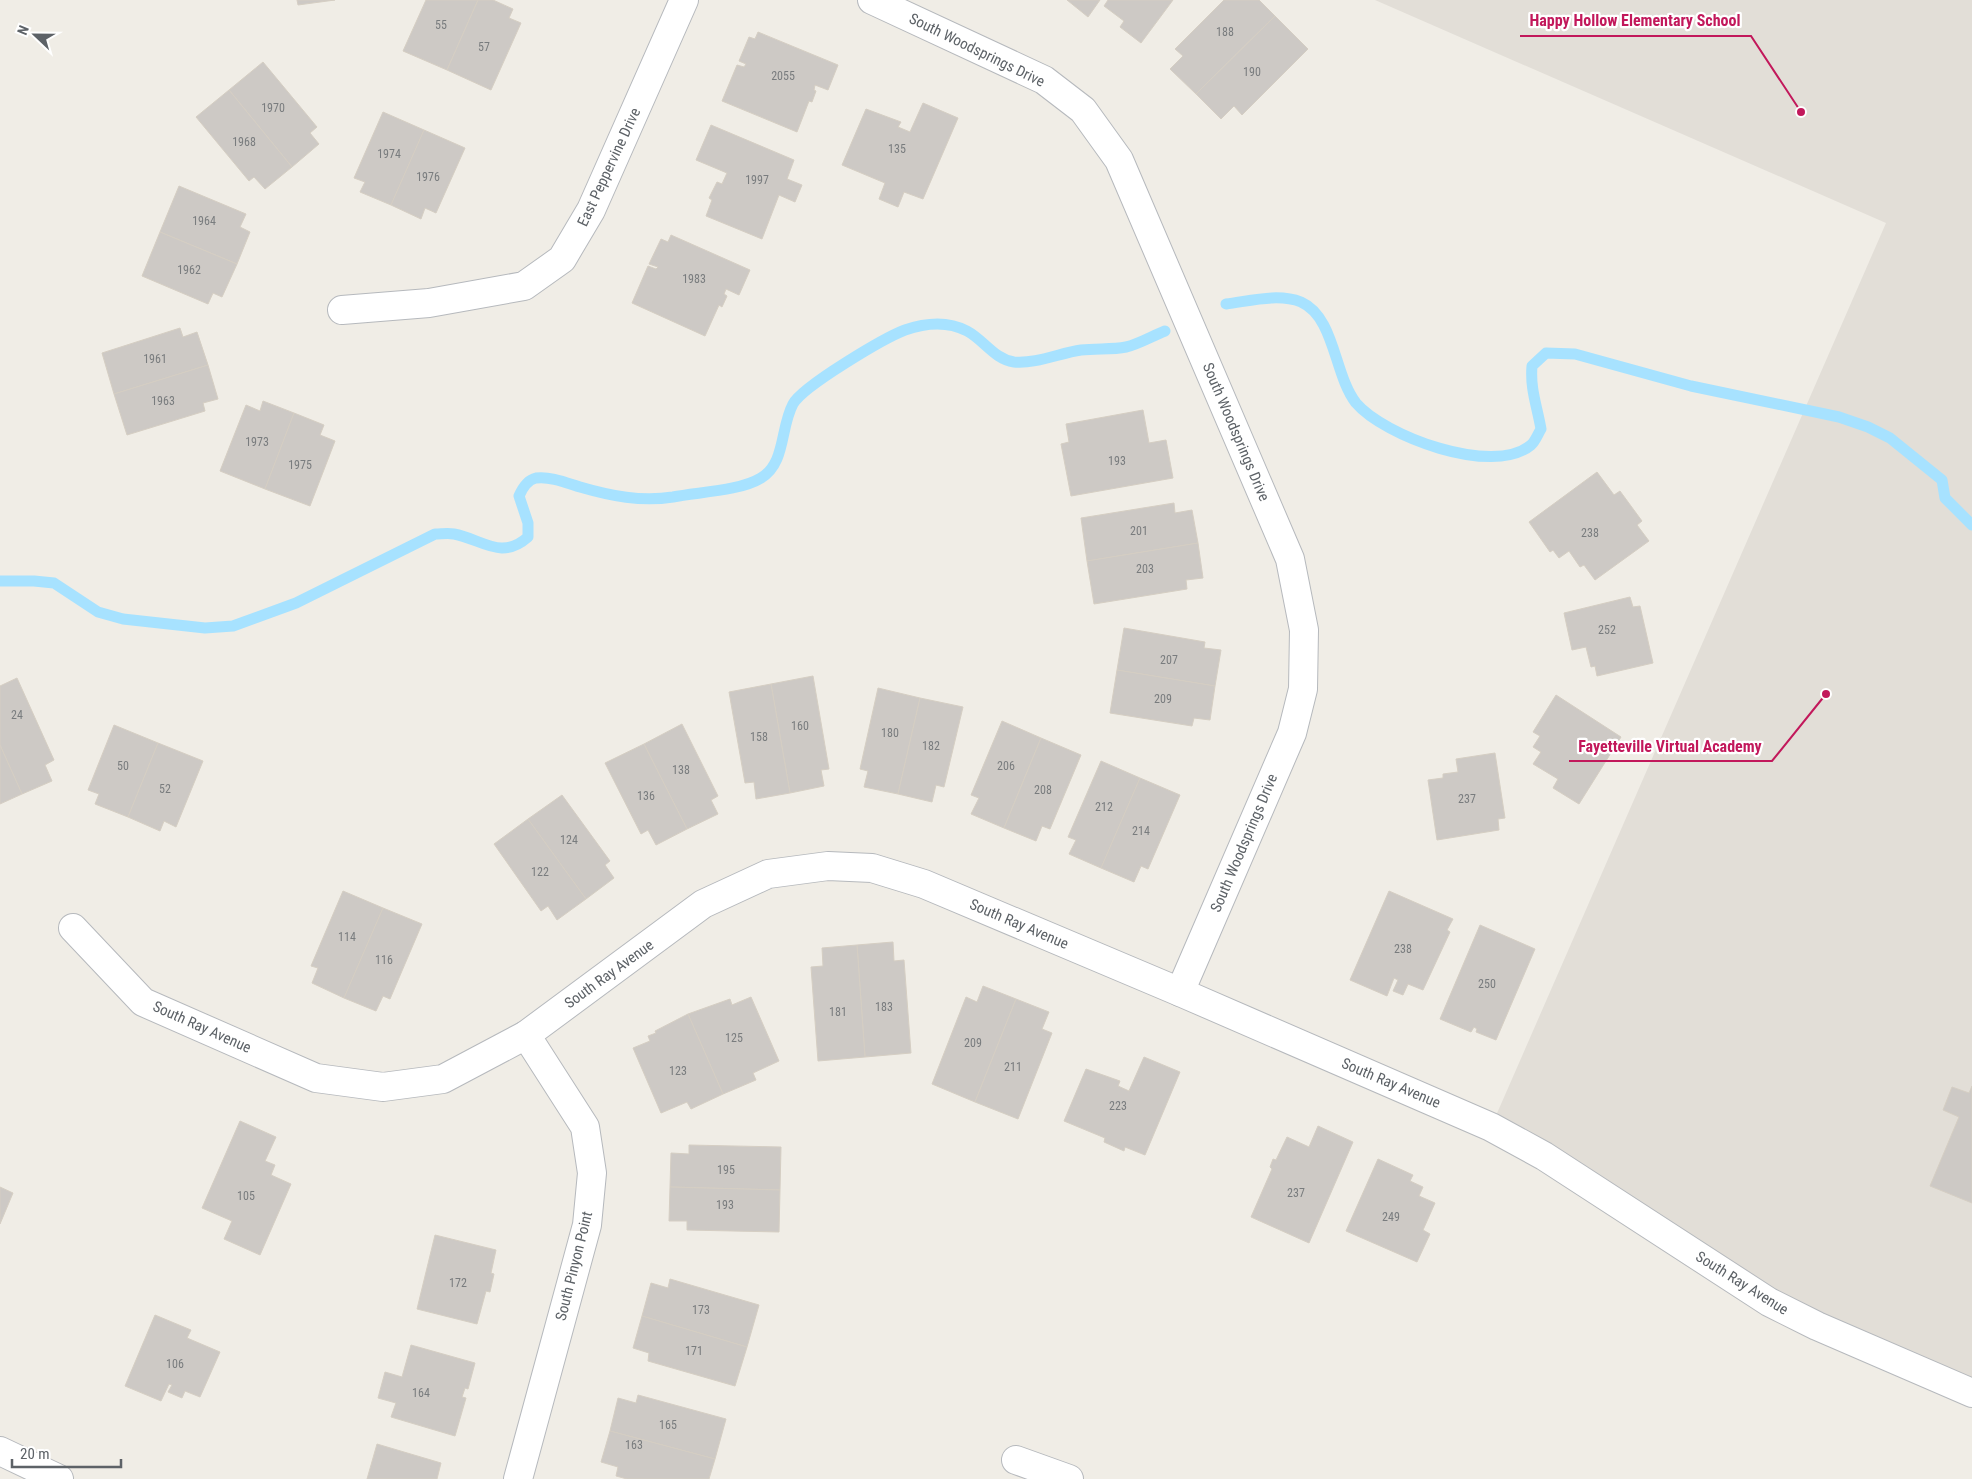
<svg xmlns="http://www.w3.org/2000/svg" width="1972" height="1479" font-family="'Roboto Condensed',sans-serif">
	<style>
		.education { fill: #e2ded7 }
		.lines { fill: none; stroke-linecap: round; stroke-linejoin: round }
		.stream { stroke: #a7e2ff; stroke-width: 11 }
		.building { fill: #cdc9c5; stroke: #d5cec3 }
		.minor-casing { stroke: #b6b9bd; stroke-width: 30 }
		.minor { stroke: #fff; stroke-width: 28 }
		.labels { text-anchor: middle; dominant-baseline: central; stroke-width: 4.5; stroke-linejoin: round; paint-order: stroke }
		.number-label { font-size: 12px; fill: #797c7e }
		.street-label { font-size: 15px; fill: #5d6267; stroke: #fff }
		.leader { fill: none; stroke: #c2185b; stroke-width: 2 }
		.callout-dot { fill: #c2185b; stroke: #fff; stroke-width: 2 }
		.callout-label { font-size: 16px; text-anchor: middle; font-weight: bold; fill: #c2185b; stroke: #fff; stroke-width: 4.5; stroke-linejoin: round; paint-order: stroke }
	</style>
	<rect width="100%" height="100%" fill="#f0ede6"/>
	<polygon class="education" points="1375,0 1972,0 1972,1393 1817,1326 1491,1127 1886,223"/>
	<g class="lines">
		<g class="stream">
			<path d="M1226,304C1250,301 1278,293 1301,302C1335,317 1334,375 1356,403C1384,436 1493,477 1531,445C1535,442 1538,434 1541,429C1537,406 1530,389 1532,366L1546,353L1575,354L1691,386L1839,417L1868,427L1890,438L1942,480L1945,498L1972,525"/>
			<path d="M0,581H34L54,583L98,612L123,619L205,628L233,626L296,603L435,534C441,534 448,533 454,534C482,539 501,561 528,537V523L519,496C522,489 527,480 536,478C550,476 567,483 580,487C611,496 641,502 673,497C698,492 740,491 761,478C786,463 780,428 793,404C803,386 884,338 905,330C925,323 948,321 967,331C984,340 994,359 1014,362C1036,364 1060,353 1081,350C1096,348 1112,350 1126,347C1139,344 1152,336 1165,331"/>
		</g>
	</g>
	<g class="building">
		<polygon points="297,0 335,0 298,5"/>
		<polygon points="426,0 478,0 447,70 403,51"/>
		<polygon points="478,0 493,0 513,9 509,18 521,23 491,90 447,70"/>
		<polygon points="1067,0 1100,0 1088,17"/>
		<polygon points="1108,0 1173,0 1141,43 1120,27 1124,21 1104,6"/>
		<polygon points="1224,0 1259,0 1275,16 1196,94 1170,69 1183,56 1175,49"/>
		<polygon points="1275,16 1308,49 1242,115 1234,106 1221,119 1196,94"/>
		<polygon points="758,32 838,65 828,90 815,85 814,90 816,91 812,102 809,101 797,132 722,101 737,65 744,67 746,64 739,61 749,37 755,39"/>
		<polygon points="263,62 317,127 310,133 319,144 292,167 229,90"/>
		<polygon points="229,90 292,167 265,189 254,177 249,181 196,117"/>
		<polygon points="923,103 958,118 923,199 904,192 898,207 879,199 885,183 842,165 866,109 901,122 898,127 910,132"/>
		<polygon points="383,112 424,130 391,205 360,192 365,182 354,178"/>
		<polygon points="711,125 794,160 787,179 802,185 795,202 779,195 762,239 706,216 712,200 709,198 717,182 722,184 727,173 696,160"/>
		<polygon points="424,130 465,148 436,213 425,208 421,219 391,205"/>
		<polygon points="179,186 246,214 240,227 250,232 237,264 160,232"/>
		<polygon points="160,232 237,264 222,297 213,293 208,304 142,276"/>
		<polygon points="671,235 750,270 739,295 726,289 724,294 727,296 722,307 719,305 705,336 632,303 648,266 656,269 658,267 649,264 661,239 668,242"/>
		<polygon points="180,328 183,337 197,332 208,365 114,394 102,353"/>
		<polygon points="208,365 218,399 203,403 205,411 127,435 114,394"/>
		<polygon points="263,401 294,413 265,489 220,471 246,405 260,411"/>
		<polygon points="1143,410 1149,443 1166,440 1173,478 1071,496 1061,444 1069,442 1066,424"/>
		<polygon points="294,413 324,425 320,435 335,441 310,506 265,489"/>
		<polygon points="1597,472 1614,495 1620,491 1642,521 1637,525 1649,541 1595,580 1584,565 1580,567 1569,551 1559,558 1553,550 1550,552 1529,522"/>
		<polygon points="1174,503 1175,513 1192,510 1198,543 1087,561 1081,518"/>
		<polygon points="1198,543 1203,578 1186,580 1187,589 1094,604 1087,561"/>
		<polygon points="1630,597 1633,607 1640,606 1653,663 1597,676 1595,666 1591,667 1586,647 1572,650 1564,613"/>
		<polygon points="1124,628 1205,642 1204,648 1221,650 1215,686 1117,670"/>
		<polygon points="1117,670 1215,686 1210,720 1194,718 1192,726 1110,713"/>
		<polygon points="813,676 829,769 821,770 824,786 790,793 771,684"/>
		<polygon points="17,678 54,760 45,765 52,781 22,794 0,745 0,686"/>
		<polygon points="771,684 790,793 756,799 754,782 745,783 729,692"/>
		<polygon points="878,688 920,698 898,794 864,787 868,771 860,769"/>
		<polygon points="1556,695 1621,737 1579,804 1553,788 1558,779 1533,764 1541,752 1533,747 1540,736 1533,732"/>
		<polygon points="920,698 963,707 944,787 936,785 932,802 898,794"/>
		<polygon points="1002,721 1041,738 1004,828 971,814 979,798 971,795"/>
		<polygon points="682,724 718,796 711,800 718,814 687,829 644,744"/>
		<polygon points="114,725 158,743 128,817 95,804 99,794 88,790"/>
		<polygon points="1041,738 1081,755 1050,829 1042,826 1036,841 1004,828"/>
		<polygon points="158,743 203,761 176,827 164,821 160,831 128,817"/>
		<polygon points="644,744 687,829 656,845 648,830 641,834 605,763"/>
		<polygon points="0,745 22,794 0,804"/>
		<polygon points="1495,753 1505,818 1498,819 1499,830 1437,840 1428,780 1443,778 1443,774 1458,772 1456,759"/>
		<polygon points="1101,761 1140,778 1101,868 1069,854 1076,840 1068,837"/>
		<polygon points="1140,778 1180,795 1148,869 1141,866 1134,882 1101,868"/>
		<polygon points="562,795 610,861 605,865 614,878 586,899 528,819"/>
		<polygon points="528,819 586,899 557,920 548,906 541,911 494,844"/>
		<polygon points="343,891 383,908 344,998 312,983 318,968 311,966"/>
		<polygon points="1389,891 1453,919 1447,930 1450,932 1423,990 1408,984 1403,995 1393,991 1398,980 1394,978 1387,996 1350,980"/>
		<polygon points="383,908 422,924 390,999 383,996 376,1011 344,998"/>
		<polygon points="1480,925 1535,949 1496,1040 1476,1032 1477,1029 1474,1027 1471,1032 1440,1019"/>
		<polygon points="893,942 894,961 904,960 911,1053 865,1057 857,945"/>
		<polygon points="857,945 865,1057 818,1061 811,967 823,966 822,948"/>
		<polygon points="983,986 1016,999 975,1102 932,1084 966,997 977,1002"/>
		<polygon points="751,997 779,1061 753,1073 756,1080 723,1094 688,1014 730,999 732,1005"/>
		<polygon points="1016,999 1049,1012 1042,1029 1052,1033 1018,1119 975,1102"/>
		<polygon points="688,1014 723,1094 691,1109 687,1102 661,1113 633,1048 650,1041 648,1036 656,1033 655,1031"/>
		<polygon points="1144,1057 1180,1072 1145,1155 1125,1147 1124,1151 1104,1142 1105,1138 1064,1121 1086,1069 1120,1081 1118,1086 1129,1091"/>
		<polygon points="1972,1086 1972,1203 1930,1186 1959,1117 1943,1110 1952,1087 1969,1093"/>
		<polygon points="240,1121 276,1137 265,1161 275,1165 271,1175 291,1184 260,1255 224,1239 232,1221 202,1208"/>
		<polygon points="1318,1126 1353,1142 1309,1243 1251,1217 1272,1169 1270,1167 1273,1159 1276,1160 1287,1137 1309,1147"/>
		<polygon points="689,1145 781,1147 780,1190 670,1187 671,1153 689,1154"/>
		<polygon points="1378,1159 1413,1175 1410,1181 1423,1187 1419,1196 1435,1203 1423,1230 1430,1234 1417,1262 1346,1231"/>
		<polygon points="0,1187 13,1193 0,1224"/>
		<polygon points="670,1187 780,1190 779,1232 687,1230 687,1221 669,1221"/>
		<polygon points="435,1235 496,1250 491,1273 494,1274 490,1292 486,1291 477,1324 417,1309"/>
		<polygon points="670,1279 759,1305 747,1347 642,1316 651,1283 668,1288"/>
		<polygon points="155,1315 191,1330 187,1338 220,1352 200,1397 185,1391 182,1398 168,1392 172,1385 169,1384 161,1401 125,1386"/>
		<polygon points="642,1316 747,1347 735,1386 648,1361 649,1353 633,1348"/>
		<polygon points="411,1345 475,1363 468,1389 465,1388 462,1397 466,1398 455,1436 391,1417 396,1403 378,1398 385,1372 402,1377"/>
		<polygon points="638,1395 726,1419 715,1459 610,1431 618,1398 636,1403"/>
		<polygon points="610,1431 715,1459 709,1479 627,1479 616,1476 618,1467 601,1462"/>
		<polygon points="377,1444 441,1463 437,1479 367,1479"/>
	</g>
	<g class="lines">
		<g class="minor-casing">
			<g id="minor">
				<polyline points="872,0 1044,80 1083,110 1119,160 1290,559 1304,630 1303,689 1292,733 1180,992"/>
				<polyline points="342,310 429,303 524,286 562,259 591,210 684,0"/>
				<polyline points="73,928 143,1002 316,1078 383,1087 443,1079 526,1035 703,904 768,874 828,866 872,868 924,884 1180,992 1491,1127 1544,1156 1769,1302 1817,1326 1972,1393"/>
				<polyline points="0,1451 59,1479"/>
				<polyline points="1016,1460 1069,1479"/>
				<polyline points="518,1479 587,1225 592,1173 585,1127 526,1035"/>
			</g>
		</g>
		<use href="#minor" class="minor"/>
	</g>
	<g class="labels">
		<g class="number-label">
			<text x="441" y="25">55</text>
			<text x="1225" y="32">188</text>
			<text x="484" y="47">57</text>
			<text x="1252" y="72">190</text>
			<text x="783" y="76">2055</text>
			<text x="273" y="108">1970</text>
			<text x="244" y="142">1968</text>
			<text x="897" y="149">135</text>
			<text x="389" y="154">1974</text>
			<text x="428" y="177">1976</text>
			<text x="757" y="180">1997</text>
			<text x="204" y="221">1964</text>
			<text x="189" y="270">1962</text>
			<text x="694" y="279">1983</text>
			<text x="155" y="359">1961</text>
			<text x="163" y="401">1963</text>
			<text x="257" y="442">1973</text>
			<text x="1117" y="461">193</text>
			<text x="300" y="465">1975</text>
			<text x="1139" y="531">201</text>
			<text x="1590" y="533">238</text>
			<text x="1145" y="569">203</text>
			<text x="1607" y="630">252</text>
			<text x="1169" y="660">207</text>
			<text x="1163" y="699">209</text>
			<text x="17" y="715">24</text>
			<text x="800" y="726">160</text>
			<text x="890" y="733">180</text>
			<text x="759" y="737">158</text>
			<text x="931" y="746">182</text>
			<text x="123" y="766">50</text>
			<text x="1006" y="766">206</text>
			<text x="681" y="770">138</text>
			<text x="165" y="789">52</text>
			<text x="1043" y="790">208</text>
			<text x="646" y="796">136</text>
			<text x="1467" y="799">237</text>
			<text x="1104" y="807">212</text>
			<text x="1141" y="831">214</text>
			<text x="569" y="840">124</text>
			<text x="540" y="872">122</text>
			<text x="347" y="937">114</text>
			<text x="1403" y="949">238</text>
			<text x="384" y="960">116</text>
			<text x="1487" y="984">250</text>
			<text x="884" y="1007">183</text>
			<text x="838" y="1012">181</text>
			<text x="734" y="1038">125</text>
			<text x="973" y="1043">209</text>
			<text x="1013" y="1067">211</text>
			<text x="678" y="1071">123</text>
			<text x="1118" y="1106">223</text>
			<text x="726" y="1170">195</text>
			<text x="1296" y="1193">237</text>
			<text x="246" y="1196">105</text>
			<text x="725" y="1205">193</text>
			<text x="1391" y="1217">249</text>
			<text x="458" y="1283">172</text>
			<text x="701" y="1310">173</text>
			<text x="694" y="1351">171</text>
			<text x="175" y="1364">106</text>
			<text x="421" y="1393">164</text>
			<text x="668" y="1425">165</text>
			<text x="634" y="1445">163</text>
		</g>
		<g class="street-label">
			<text transform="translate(977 50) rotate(26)">South Woodsprings Drive</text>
			<text transform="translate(609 167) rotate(-65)">East Peppervine Drive</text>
			<text transform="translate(1236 432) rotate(67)">South Woodsprings Drive</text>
			<text transform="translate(1244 843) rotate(-67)">South Woodsprings Drive</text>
			<text transform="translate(1019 924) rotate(23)">South Ray Avenue</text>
			<text transform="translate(609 974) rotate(-36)">South Ray Avenue</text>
			<text transform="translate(202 1027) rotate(24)">South Ray Avenue</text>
			<text transform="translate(1391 1083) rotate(23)">South Ray Avenue</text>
			<text transform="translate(574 1266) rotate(-76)">South Pinyon Point</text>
			<text transform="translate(1742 1283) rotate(32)">South Ray Avenue</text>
		</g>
	</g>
	<path class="leader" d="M1801 112L1751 36H1520M1826 694L1772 761H1569"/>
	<g class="callout-dot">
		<circle cx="1801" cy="112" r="5"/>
		<circle cx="1826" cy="694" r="5"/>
	</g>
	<g class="callout-label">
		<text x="1635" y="26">Happy Hollow Elementary School</text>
		<text x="1670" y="752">Fayetteville Virtual Academy</text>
	</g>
	<g transform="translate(35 35) rotate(292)" stroke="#ffffff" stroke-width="4" paint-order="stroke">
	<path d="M0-4L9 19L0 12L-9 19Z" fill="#5d6267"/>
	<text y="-8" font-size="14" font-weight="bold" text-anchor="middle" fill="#5d6267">N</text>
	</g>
	<path d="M12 1459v8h109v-8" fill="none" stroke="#5d6267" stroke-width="2.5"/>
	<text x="20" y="1459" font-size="15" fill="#5d6267" stroke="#ffffff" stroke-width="4" paint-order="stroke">20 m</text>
</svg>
